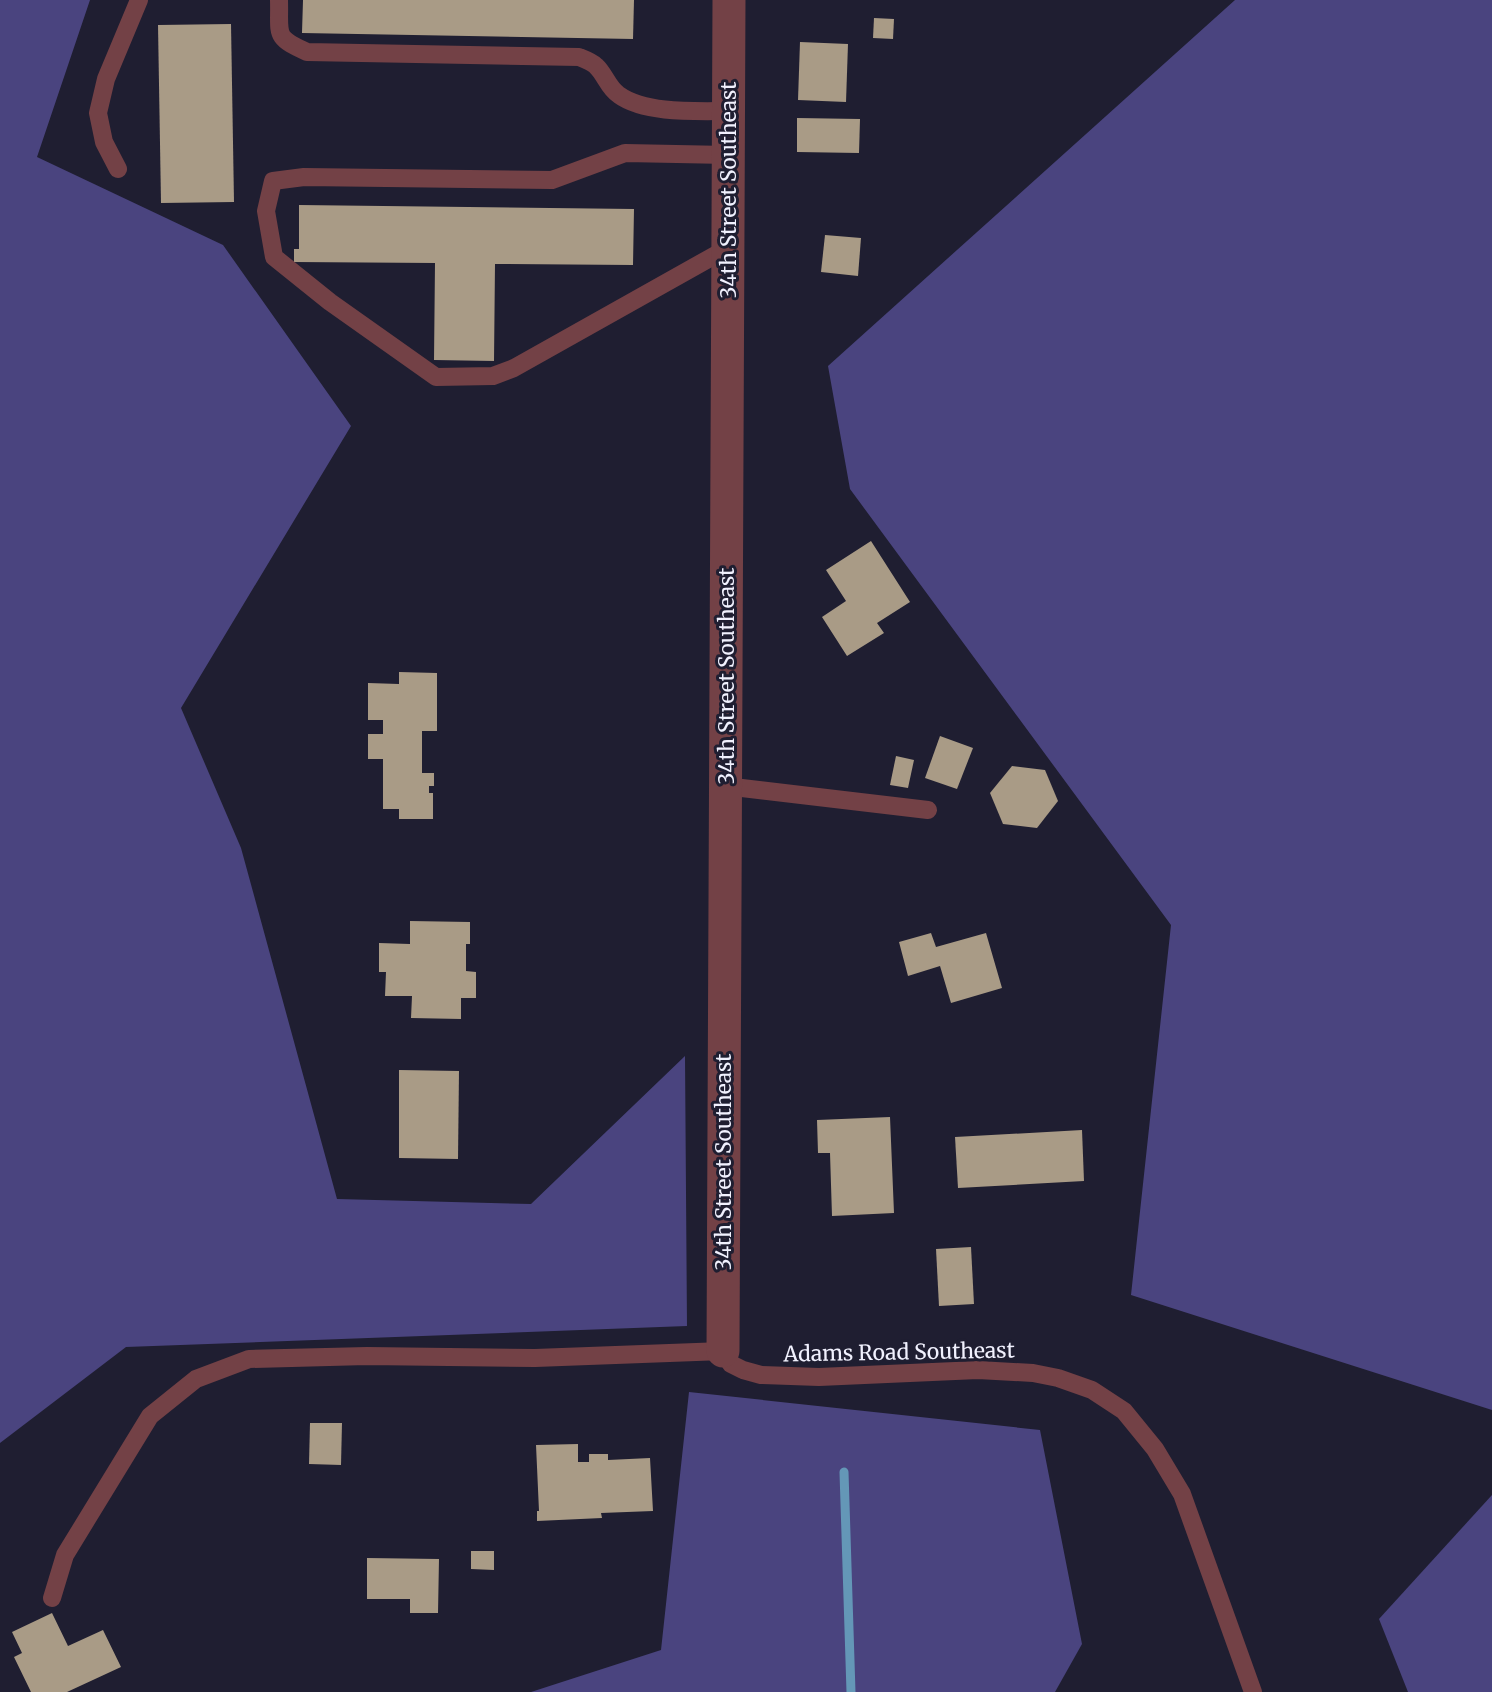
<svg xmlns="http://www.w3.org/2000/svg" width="1492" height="1692" font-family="Merriweather,serif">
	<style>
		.forest { fill: #4a447f }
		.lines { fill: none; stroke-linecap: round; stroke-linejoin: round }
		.stream { stroke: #6497b7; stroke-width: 9 }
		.building { fill: #a99b86 }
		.service { stroke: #734146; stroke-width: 18 }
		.minor { stroke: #734146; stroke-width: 33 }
		.labels { text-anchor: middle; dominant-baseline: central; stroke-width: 6; stroke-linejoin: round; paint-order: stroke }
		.street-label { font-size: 21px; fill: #f1f1fe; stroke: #1f1e31 }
	</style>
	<rect width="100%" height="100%" fill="#1f1e31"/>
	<g class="forest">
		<polygon points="0,0 90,0 37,157 223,245 351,426 181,708 241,848 337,1199 531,1204 685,1056 687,1326 126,1347 0,1443"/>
		<polygon points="1235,0 1492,0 1492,1410 1131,1295 1171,925 850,489 828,366"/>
		<polygon points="689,1392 1040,1430 1082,1644 1055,1692 531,1692 661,1650"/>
		<polygon points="1492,1495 1492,1692 1408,1692 1379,1619"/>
	</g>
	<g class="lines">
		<polyline class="stream" points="844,1472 851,1692"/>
	</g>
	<g class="building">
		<polygon points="303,0 634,0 633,39 302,33"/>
		<polygon points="874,18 894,19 893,39 873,38"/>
		<polygon points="231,24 234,202 161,203 158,25"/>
		<polygon points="800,42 848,44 846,102 798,100"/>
		<polygon points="797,118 860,119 859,153 797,152"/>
		<polygon points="299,205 634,209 633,265 495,264 494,361 434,360 435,263 294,262 294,249 299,249"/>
		<polygon points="825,235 861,238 858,276 821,272"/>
		<polygon points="871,541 910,602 877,623 884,633 847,656 822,617 846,601 826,570"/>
		<polygon points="399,672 437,673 437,731 422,731 422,773 434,773 434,786 429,786 429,793 433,793 433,819 399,819 399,809 383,809 383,759 368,759 368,734 383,734 383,720 368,720 368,683 399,684"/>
		<polygon points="940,736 973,748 957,789 925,778"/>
		<polygon points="896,756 914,760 908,788 890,785"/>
		<polygon points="1012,766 1045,770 1058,801 1037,828 1003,824 990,793"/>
		<polygon points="410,921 470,922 470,944 466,944 466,971 476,972 476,998 461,998 461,1019 411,1018 412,996 385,996 386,972 379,972 379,943 410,944"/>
		<polygon points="931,933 936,947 986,933 1002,988 951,1003 940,966 908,976 899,942"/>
		<polygon points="399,1070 459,1071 458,1159 399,1158"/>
		<polygon points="890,1117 894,1213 832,1216 830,1153 818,1153 817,1120"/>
		<polygon points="1082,1130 1084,1181 958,1188 955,1137"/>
		<polygon points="971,1247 974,1304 939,1306 936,1249"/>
		<polygon points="310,1423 342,1423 341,1465 309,1464"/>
		<polygon points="578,1444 578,1462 589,1462 589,1454 608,1454 608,1460 650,1458 653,1511 601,1513 602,1518 537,1521 537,1511 539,1511 536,1445"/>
		<polygon points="471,1551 494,1551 494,1570 471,1569"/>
		<polygon points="367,1558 439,1559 438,1613 410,1613 410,1599 367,1599"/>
		<polygon points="52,1613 68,1646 103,1630 121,1667 67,1692 31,1692 14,1657 22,1653 12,1632"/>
	</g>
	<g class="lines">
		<g class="service">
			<path d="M279,0C280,35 273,37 307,52L579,57C584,59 592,62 596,66C605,74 608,88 619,95C645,114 697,111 729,111"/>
			<polyline points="118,169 104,142 98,113 106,79 139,0"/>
			<polyline points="728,248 514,368 493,376 436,377 330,302 274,257 266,211 273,181 304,177 552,180 625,153 728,155"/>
			<polyline points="725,786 928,810"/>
			<polyline points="52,1598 65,1555 150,1416 196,1379 249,1359 367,1356 535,1358 723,1351 731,1364 743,1370 761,1375 819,1377 978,1370 1033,1373 1058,1378 1092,1390 1124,1411 1155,1449 1182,1494 1253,1692"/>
		</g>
		<polyline class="minor" points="723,1351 729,0"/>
	</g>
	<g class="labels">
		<g class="street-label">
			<text transform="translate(728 190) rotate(-90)">34th Street Southeast</text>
			<text transform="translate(726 676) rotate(-90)">34th Street Southeast</text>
			<text transform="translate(723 1162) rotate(-90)">34th Street Southeast</text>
			<text transform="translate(899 1352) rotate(-1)">Adams Road Southeast</text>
		</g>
	</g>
</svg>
